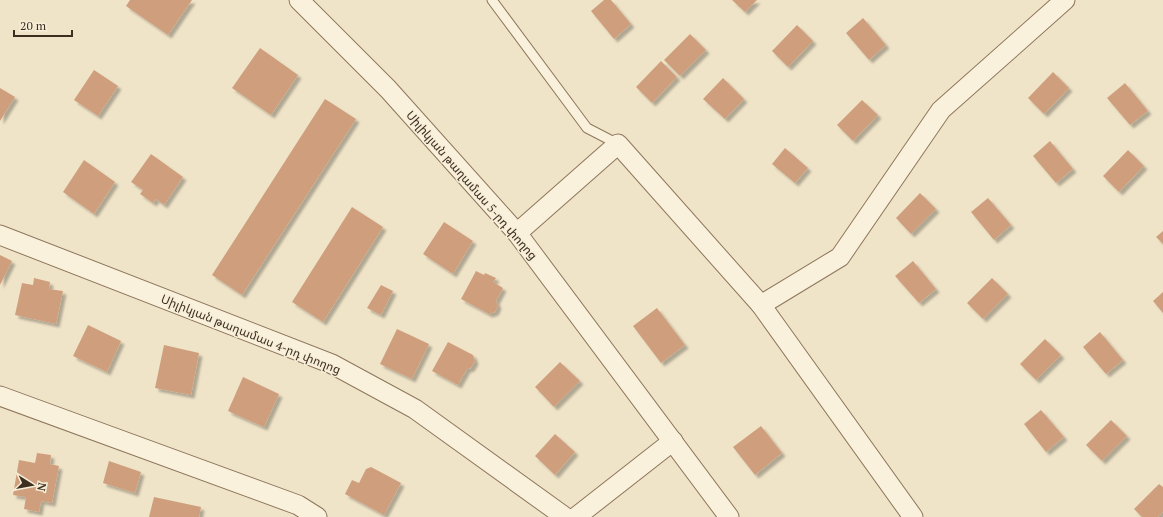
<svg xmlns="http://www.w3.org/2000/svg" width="1163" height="517" font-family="'PT Serif','Noto Sans Armenian',serif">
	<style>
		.building { fill: #cf9f7d; filter: url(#shadow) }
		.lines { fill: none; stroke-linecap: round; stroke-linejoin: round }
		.lane-casing { stroke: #8d765c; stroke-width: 11 }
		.street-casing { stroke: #8d765c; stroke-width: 21 }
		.lane { stroke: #faf1dc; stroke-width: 9 }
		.street { stroke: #faf1dc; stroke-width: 19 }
		.labels { text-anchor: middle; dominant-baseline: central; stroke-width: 3; stroke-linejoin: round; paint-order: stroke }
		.street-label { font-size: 12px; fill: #3d2e20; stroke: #f7eed8 }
	</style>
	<defs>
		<filter id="shadow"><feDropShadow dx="3.5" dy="3.5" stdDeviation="1" flood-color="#0004"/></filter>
	</defs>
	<rect width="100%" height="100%" fill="#f0e4c8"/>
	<g class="building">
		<polygon points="130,0 192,0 168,35 126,6"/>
		<polygon points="604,0 611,0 631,24 614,39 591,11"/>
		<polygon points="732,0 757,0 745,12"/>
		<polygon points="863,18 886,45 869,60 846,33"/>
		<polygon points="797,25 813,41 788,67 772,51"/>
		<polygon points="690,34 706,50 680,76 664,60"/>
		<polygon points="260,48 298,75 271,115 232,88"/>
		<polygon points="661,61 677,77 652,103 636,87"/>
		<polygon points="94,70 118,86 98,116 74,100"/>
		<polygon points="1053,72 1069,88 1044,114 1028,98"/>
		<polygon points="723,78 744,99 725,119 703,99"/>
		<polygon points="1125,83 1148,111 1130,125 1107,98"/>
		<polygon points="0,88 15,97 0,121"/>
		<polygon points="325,99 356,119 242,295 212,275"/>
		<polygon points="862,100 878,115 853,141 837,125"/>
		<polygon points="1050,141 1073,169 1056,183 1033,156"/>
		<polygon points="785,148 808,168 795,183 772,164"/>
		<polygon points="1128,150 1144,166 1119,192 1103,176"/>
		<polygon points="151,154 183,177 164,205 156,199 153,203 140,194 143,190 131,182"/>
		<polygon points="84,160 115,182 94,214 63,192"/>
		<polygon points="920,193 936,209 911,234 896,218"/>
		<polygon points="988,198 1011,225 994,240 971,212"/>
		<polygon points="352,207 383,227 323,322 292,302"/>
		<polygon points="444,222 473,241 453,274 423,254"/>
		<polygon points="1163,231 1163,244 1156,237"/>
		<polygon points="0,255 12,261 0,285"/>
		<polygon points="913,261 936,289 919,303 895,276"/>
		<polygon points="476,271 484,275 485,273 496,278 493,282 503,288 496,301 498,306 495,312 489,314 461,299"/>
		<polygon points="34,278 50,282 49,289 63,291 56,324 15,315 22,283 33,285"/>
		<polygon points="992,278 1008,294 983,319 967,303"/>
		<polygon points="381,285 393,291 381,315 367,308"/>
		<polygon points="1163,292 1163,313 1153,301"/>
		<polygon points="657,308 685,345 661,363 633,326"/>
		<polygon points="88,325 121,341 107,372 73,356"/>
		<polygon points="397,329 429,344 412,379 380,364"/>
		<polygon points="1100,332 1123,360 1106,374 1083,347"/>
		<polygon points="1045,339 1061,355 1036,380 1020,364"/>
		<polygon points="448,342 473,355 475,361 471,368 467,369 458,385 432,371"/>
		<polygon points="164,345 199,353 191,395 155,388"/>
		<polygon points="560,362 580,381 554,407 535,387"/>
		<polygon points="243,377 279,394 264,427 228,411"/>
		<polygon points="1041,410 1064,437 1046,452 1024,424"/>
		<polygon points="1111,420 1127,436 1102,461 1086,445"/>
		<polygon points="761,426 782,453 755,475 733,447"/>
		<polygon points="555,434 575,452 555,475 535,456"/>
		<polygon points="37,453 51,455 50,464 59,466 52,503 41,501 39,512 24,509 26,497 13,495 19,460 35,463"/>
		<polygon points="109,461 141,472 135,493 103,483"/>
		<polygon points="371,467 401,483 384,515 345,494 352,480 359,483 366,469"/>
		<polygon points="1159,484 1163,487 1163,512 1158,517 1142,517 1134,509"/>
		<polygon points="154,497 201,507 199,517 149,517"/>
	</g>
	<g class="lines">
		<g class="lane-casing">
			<polyline id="lane" points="492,0 587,128 618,144"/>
		</g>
		<g class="street-casing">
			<g id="street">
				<polyline points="299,0 388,89 517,233 729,517"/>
				<polyline points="517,233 618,144 761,305 913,517"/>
				<polyline points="0,235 332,364 415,409 565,517"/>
				<polyline points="761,305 840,257 941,110 1065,0"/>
				<polyline points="0,396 298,505 317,517"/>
				<polyline points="576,517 673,441"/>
			</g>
		</g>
		<use href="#lane" class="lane"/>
		<use href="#street" class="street"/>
	</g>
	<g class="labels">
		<g class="street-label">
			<text transform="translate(472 185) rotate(49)">Սիլիկյան թաղամաս 5-րդ փողոց</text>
			<text transform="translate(251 334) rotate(22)">Սիլիկյան թաղամաս 4-րդ փողոց</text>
		</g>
	</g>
	<g transform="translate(32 485) rotate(101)" stroke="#f7eed8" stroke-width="3" paint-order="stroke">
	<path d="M0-3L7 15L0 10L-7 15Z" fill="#3d2e20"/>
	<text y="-6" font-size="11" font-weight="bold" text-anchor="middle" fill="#3d2e20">N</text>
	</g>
	<path d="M14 30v6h58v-6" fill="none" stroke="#3d2e20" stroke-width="2"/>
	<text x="20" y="30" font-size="12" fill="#3d2e20" stroke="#f7eed8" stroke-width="3" paint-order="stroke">20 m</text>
</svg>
